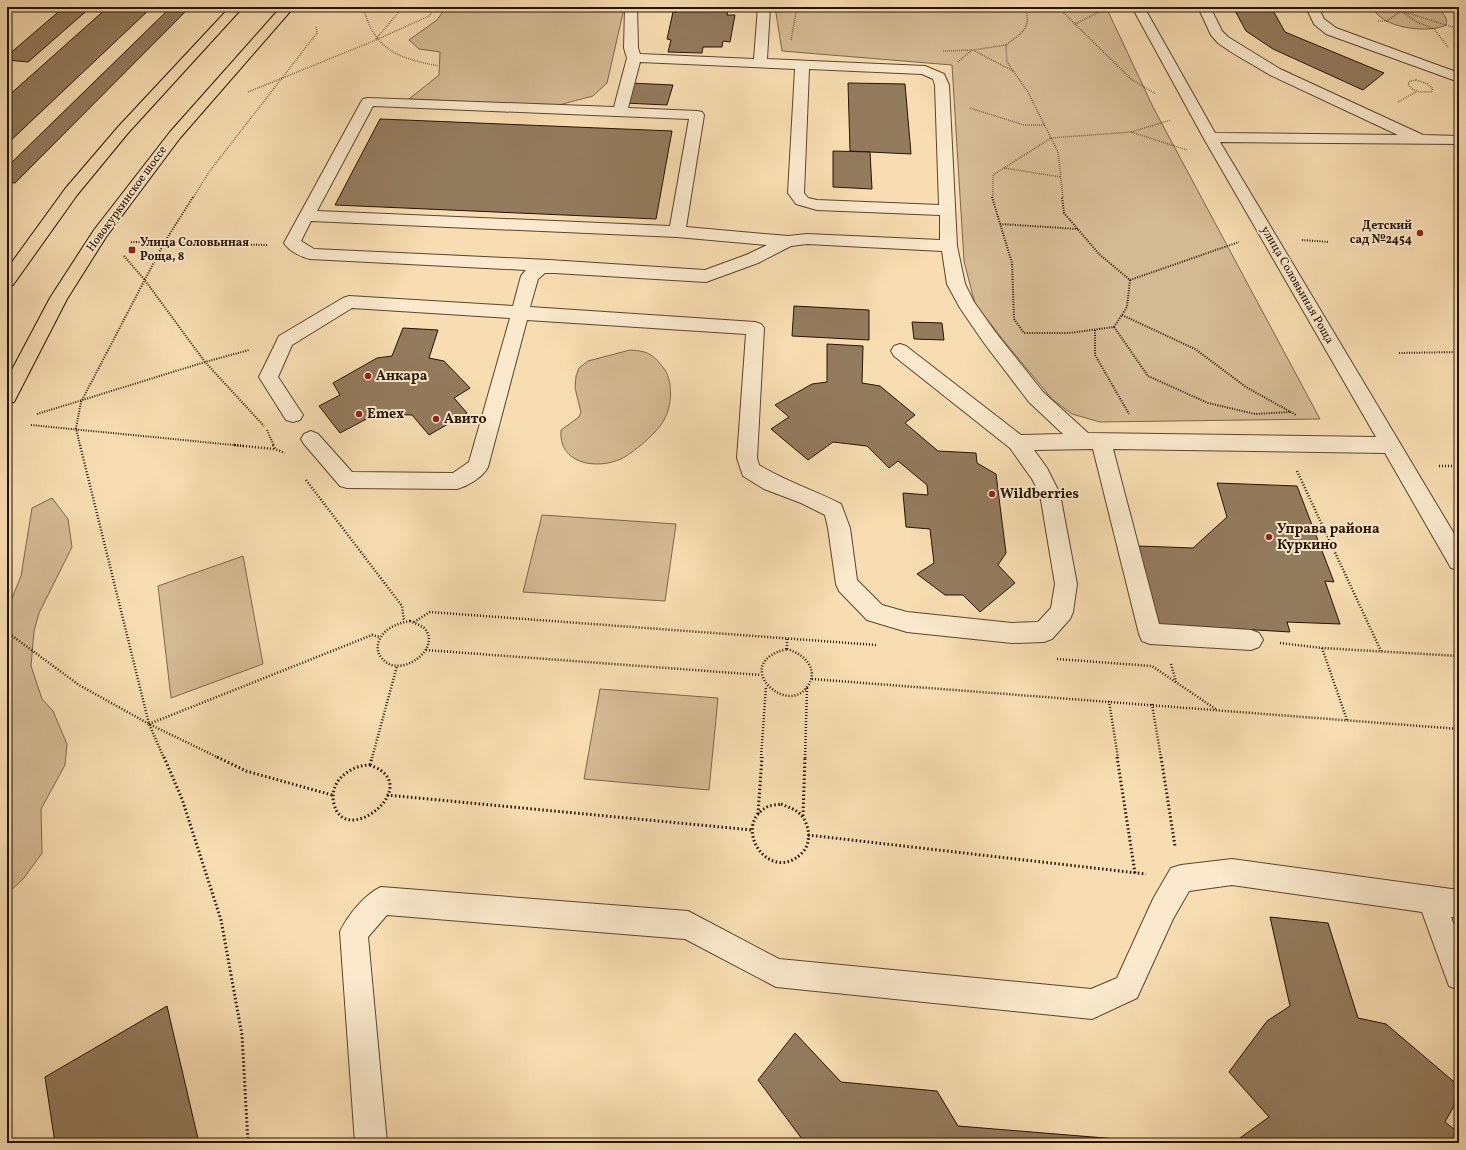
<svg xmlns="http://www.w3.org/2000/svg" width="1466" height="1150" font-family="Vollkorn,serif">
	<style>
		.green { fill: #d4ba93; stroke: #7e664b }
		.building { fill: #937b5d; stroke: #271103 }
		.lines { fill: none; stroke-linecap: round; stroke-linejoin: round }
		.minor-casing { stroke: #5b442e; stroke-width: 2 }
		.major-casing { stroke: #271103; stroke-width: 2 }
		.path-far3 { stroke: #271103; stroke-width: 1.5; stroke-dasharray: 0.5 1.5; stroke-linecap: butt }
		.path-far2 { stroke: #271103; stroke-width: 2; stroke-dasharray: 1 1.5; stroke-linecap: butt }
		.path-far1 { stroke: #271103; stroke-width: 2.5; stroke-dasharray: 1 2; stroke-linecap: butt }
		.path { stroke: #271103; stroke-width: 3; stroke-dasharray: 1.5 2.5; stroke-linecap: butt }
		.minor { fill: #fae9cc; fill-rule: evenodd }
		.major { fill: #f7ddb1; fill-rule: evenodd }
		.poi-dot { fill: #8f2418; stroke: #fae9cc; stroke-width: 1.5 }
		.labels { text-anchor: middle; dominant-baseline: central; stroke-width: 4; stroke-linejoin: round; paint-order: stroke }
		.far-street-label { font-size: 12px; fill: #271103; stroke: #fae9cc }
		.far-poi-label { font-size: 12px; font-weight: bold; fill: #271103; stroke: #fae9cc; text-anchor: end }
		.poi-label { font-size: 14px; font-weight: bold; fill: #271103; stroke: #fae9cc; text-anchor: start }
	</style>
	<rect width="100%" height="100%" fill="#f7ddb1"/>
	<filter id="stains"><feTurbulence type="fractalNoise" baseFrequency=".005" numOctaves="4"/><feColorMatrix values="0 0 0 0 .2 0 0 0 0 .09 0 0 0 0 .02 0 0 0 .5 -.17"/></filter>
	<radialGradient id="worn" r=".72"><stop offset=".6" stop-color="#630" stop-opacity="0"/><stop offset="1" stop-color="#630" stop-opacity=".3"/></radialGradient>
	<g class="green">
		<polygon points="446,7 615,7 623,13 607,83 593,96 555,106 409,99 439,75 440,52 419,49 409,40 437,20"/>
		<polygon points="775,7 1106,7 1153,107 1320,419 1100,422 1072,414 1052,399 1008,346 975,304 964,261 952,65 782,51"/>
		<path d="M1373,7C1392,7 1412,4 1430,7C1439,8 1449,16 1446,25C1429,34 1379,28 1373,7Z"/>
		<path d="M630,350C649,351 654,355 665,370C673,383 672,406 664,420C659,431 632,454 621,459C596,470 558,464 561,430L579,417L581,412L575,388L576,376L579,368L588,361Z"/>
		<polygon points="52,498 68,519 72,547 39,613 34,631 31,666 42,699 53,711 67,744 65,765 41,809 42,853 24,878 7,894 7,610 21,576 32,508"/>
		<polygon points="542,515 676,524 665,601 523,592"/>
		<polygon points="243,556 263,664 171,698 158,586"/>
		<polygon points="600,689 718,698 709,790 584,779"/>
	</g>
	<g class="building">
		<polygon points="64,7 91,7 28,62 7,60 7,56"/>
		<polygon points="108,7 152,7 7,144 7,97"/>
		<polygon points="171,7 190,7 15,183 7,182 7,167"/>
		<polygon points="678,7 728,9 727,15 735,15 730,42 723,41 722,47 703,47 702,53 668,52 671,40 667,39 673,12 677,12"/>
		<polygon points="1233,7 1271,7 1285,32 1384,73 1363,90 1273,49 1246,31"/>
		<polygon points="630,83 673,85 667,105 624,103"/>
		<polygon points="848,83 905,84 911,154 850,151"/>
		<polygon points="380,119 672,131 656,219 335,205"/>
		<polygon points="833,151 870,152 872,189 833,187"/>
		<polygon points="794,306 869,310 869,340 792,336"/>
		<polygon points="912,322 942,323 944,340 914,339"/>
		<polygon points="403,328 438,330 429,358 444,361 470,388 454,398 467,413 429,435 412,415 376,414 340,433 319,406 340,395 333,383 377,358 392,356"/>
		<polygon points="827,344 863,346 862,383 880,386 915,415 905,423 938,451 976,453 977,463 996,474 1006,553 998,565 1015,583 980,612 963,595 945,595 917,574 934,563 930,529 906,527 903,493 928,495 927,485 898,461 889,468 867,446 833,442 808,460 771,429 789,417 775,405 812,384 827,382"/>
		<polygon points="1217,483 1297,486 1334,582 1325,581 1340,624 1287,622 1290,632 1156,624 1138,546 1193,548 1227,517"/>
		<polygon points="1270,917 1328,923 1358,1018 1386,1024 1459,1086 1459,1097 1445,1122 1459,1133 1459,1143 1233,1143 1269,1117 1229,1072 1267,1021 1290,1006"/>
		<polygon points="167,1006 199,1143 55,1143 45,1077"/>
		<polygon points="795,1033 841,1082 937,1091 958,1126 1166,1143 805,1143 758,1080"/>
	</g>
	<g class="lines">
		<g class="minor-casing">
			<g id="minor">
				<polygon points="7,7 14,7 11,11 7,12"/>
				<path d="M625,7H637L638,48L640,54L754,59L758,7H770L767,59L925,66L944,74L949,85L957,246L965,284L974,302L996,333L1043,392L1088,433L1376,437L1203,137L1132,7H1144L1215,133L1398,135L1270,75L1231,52L1218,43L1211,35L1198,7H1210L1222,31L1228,37L1280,69L1423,135L1459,136V144L1220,142L1459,542V570L1451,568L1385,453L1113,449L1159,624L1251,630L1259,633L1263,640L1259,647L1251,650L1150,644L1142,641L1139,634L1093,449L1034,450L1047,468L1060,494L1077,584L1073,612L1070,619L1052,639L1044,642L1012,643L907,632L867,620L839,591L836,584L828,528L825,515L801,503L764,489L743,476L737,458L746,334L527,320L488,467C483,477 468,486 457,489L347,488L340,486L304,444L301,439L304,434L311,431L318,434L352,472L453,473L469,462L510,318L352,308L292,345L278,377L303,415L300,420L293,422L286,420L259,377L279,336L343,298L349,296L513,306L521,276L526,270L310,259C301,257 289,251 284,243L361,102L363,99L368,98L614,107L627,58L624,48ZM640,62L795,69L788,193L796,204L817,210L940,215V240L807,234L788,236L686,227L704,115L702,112L697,111L628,108ZM809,69L922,74L933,79L935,85L939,205L817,200L808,198L804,193ZM373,106L689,119L670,226L317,211ZM311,221L677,237L767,245L746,255L705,270L549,260L314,249L301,241ZM807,244L942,251L947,284L960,308L984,343L1029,402L1063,434L1021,435L906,346L900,344L894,346L891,351L894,356L1010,448L1032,479L1040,494L1055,584L1051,608L1038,622L1012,623L907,612L882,605L857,580L850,528L841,504C814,490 785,481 759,465L757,458L764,328L761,324L755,322L530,307L538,279L545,273H555L706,282L758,263L791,246Z"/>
				<polygon points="1306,7 1318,7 1324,19 1336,28 1459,73 1459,82 1326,34 1314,24"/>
				<path d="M1232,859L1459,890V918L1451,917L1459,938V990L1449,986L1422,912L1232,885L1189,891L1173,919L1137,998L1092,1019L776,987L685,939L387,915L368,937L387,1143H355L340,932C347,916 365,894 381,887L688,911L779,959L1091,989L1117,978L1153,899L1171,868L1181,865Z"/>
			</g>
		</g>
		<g class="major-casing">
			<g id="major">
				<polygon points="230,7 243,7 128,133 77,195 13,285 7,287 7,269 65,189 118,127"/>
				<polygon points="281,7 294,7 180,138 106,237 67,299 14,402 7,404 7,379 50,298 94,230 170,132"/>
			</g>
		</g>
		<g class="path-far3">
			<path d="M363,7C375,51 398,58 439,66"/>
			<polyline points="728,7 739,7"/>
			<path d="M1025,7C1032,28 1022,33 1006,45L1007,62L1028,92L1051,138"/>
			<polyline points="1025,8 1038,7 1062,11 1075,24 1103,10 1113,8"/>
			<polyline points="1378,21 1387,21 1407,7"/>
			<polyline points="1075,24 1131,79 1156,94"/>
			<polyline points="376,39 403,7"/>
			<polyline points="791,40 797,7"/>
			<polyline points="1006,45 973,50 1013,71"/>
			<polyline points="1448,47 1434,29 1417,22 1401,11 1459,29"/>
			<polyline points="943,51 973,50"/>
			<polyline points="958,62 972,50"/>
			<path d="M1416,80L1428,84L1433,89L1431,92C1422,92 1413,93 1408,84L1410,81Z"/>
			<polyline points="248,92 376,40 429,16 436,7"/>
			<polyline points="1398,102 1416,92"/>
			<polyline points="970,108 1024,125 1044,125"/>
			<polyline points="1131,132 1171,120"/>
			<polyline points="1051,138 1058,152 1063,198"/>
			<polyline points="1051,138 1131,132 1187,150"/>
			<polyline points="1004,168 1061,177"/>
			<polyline points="193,198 209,172 317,33 316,26"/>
			<polyline points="993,198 993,175 1051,138"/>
		</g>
		<g class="path-far2">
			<polyline points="992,197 1012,263 1014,319 1024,333 1069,333 1114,327 1127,307 1130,280 1099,254 1064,213 1062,197"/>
			<polyline points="1000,224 1078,229"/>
			<polyline points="1302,240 1329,242"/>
			<polyline points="131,242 268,245"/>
			<polyline points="124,256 144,279 205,362 264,426"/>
			<polyline points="1130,280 1239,242"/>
			<polyline points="1122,315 1195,349 1246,387 1296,415"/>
			<polyline points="1114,327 1148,376 1208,403 1255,414 1290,412"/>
			<polyline points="1095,330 1095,355 1129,414"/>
			<polyline points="1399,353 1459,352"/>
			<polyline points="37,414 205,362 249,350"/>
			<polyline points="31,425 244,446"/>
			<polyline points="267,430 274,446"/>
			<polyline points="80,446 76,428 81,402 164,243 193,197"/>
		</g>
		<g class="path-far1">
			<polyline points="80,445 149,724 164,758"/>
			<polyline points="234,445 274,449"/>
			<polyline points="273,445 275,449 285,453"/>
			<polyline points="1439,466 1459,466"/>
			<polyline points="1297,471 1381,651"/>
			<polyline points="306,480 402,606 404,621"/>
			<path d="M410,621C414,623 420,625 424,628C444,648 398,682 381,657C376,651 377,643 381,637C387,627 399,623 410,621Z"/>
			<polyline points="414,622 430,612 876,645"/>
			<polyline points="7,632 79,685 149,724 219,758"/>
			<polyline points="787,639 787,649"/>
			<polyline points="1280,643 1322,648 1459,656"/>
			<polyline points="1322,648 1347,720"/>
			<path d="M787,649C804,654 820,669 807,687C786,717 729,663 787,649Z"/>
			<polyline points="426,650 761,675"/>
			<polyline points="1057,659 1152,666 1217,710"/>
			<polyline points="1171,664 1176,682"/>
			<polyline points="812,679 1459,729"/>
			<polyline points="1109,701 1118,758"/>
			<polyline points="1152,704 1161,758"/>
			<polyline points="149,724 372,635 380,637"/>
			<polyline points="372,758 397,666"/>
			<polyline points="761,758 766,686"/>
			<polyline points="805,758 807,688"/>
		</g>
		<g class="path">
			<polyline points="164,757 182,799 221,920 242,1035 248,1143"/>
			<polyline points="217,757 246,771 332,795"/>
			<polyline points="1117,757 1135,873"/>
			<polyline points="1161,757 1175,846"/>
			<path d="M370,765C374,767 380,769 384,773C410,797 344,845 334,804C328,782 350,765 370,765Z"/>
			<polyline points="370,765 372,757"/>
			<polyline points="387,795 752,830"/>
			<path d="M781,804C788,807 795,809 800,814C810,824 812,843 802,853C769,886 729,824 769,806C772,805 777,805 781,804Z"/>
			<polyline points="758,814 762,757"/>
			<polyline points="803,816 805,757"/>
			<polyline points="808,835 1146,874"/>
		</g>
		<use href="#minor" class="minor"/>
		<use href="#major" class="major"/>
	</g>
	<g class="poi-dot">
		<circle cx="1420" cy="233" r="4"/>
		<rect x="128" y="246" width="8" height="8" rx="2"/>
		<circle cx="368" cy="376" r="4"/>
		<circle cx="359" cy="414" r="4"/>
		<circle cx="436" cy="419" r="4"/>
		<circle cx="992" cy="494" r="4"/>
		<circle cx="1269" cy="537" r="4"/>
	</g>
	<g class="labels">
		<g class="far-street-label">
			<text transform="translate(127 199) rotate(-54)">Новокуркинское шоссе</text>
			<text transform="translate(1297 285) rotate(60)">улица Соловьиная Роща</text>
		</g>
		<g class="far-poi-label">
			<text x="1412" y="226">Детский<tspan x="1412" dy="14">сад №2454</tspan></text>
			<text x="140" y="243" text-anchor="start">Улица Соловьиная<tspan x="140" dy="14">Роща, 8</tspan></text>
		</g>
		<g class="poi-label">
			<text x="376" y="376">Анкара</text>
			<text x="367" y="414">Emex</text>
			<text x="444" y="419">Авито</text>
			<text x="1000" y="494">Wildberries</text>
			<text x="1277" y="529">Управа района<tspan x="1277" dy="16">Куркино</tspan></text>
		</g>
	</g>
	<rect width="1466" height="1150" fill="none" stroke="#f7ddb1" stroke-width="24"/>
	<rect x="8" y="8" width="1450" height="1134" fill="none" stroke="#271103" stroke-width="2"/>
	<rect x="12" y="12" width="1442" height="1126" fill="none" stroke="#271103"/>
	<rect width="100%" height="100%" filter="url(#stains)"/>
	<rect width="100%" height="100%" fill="url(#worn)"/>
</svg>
